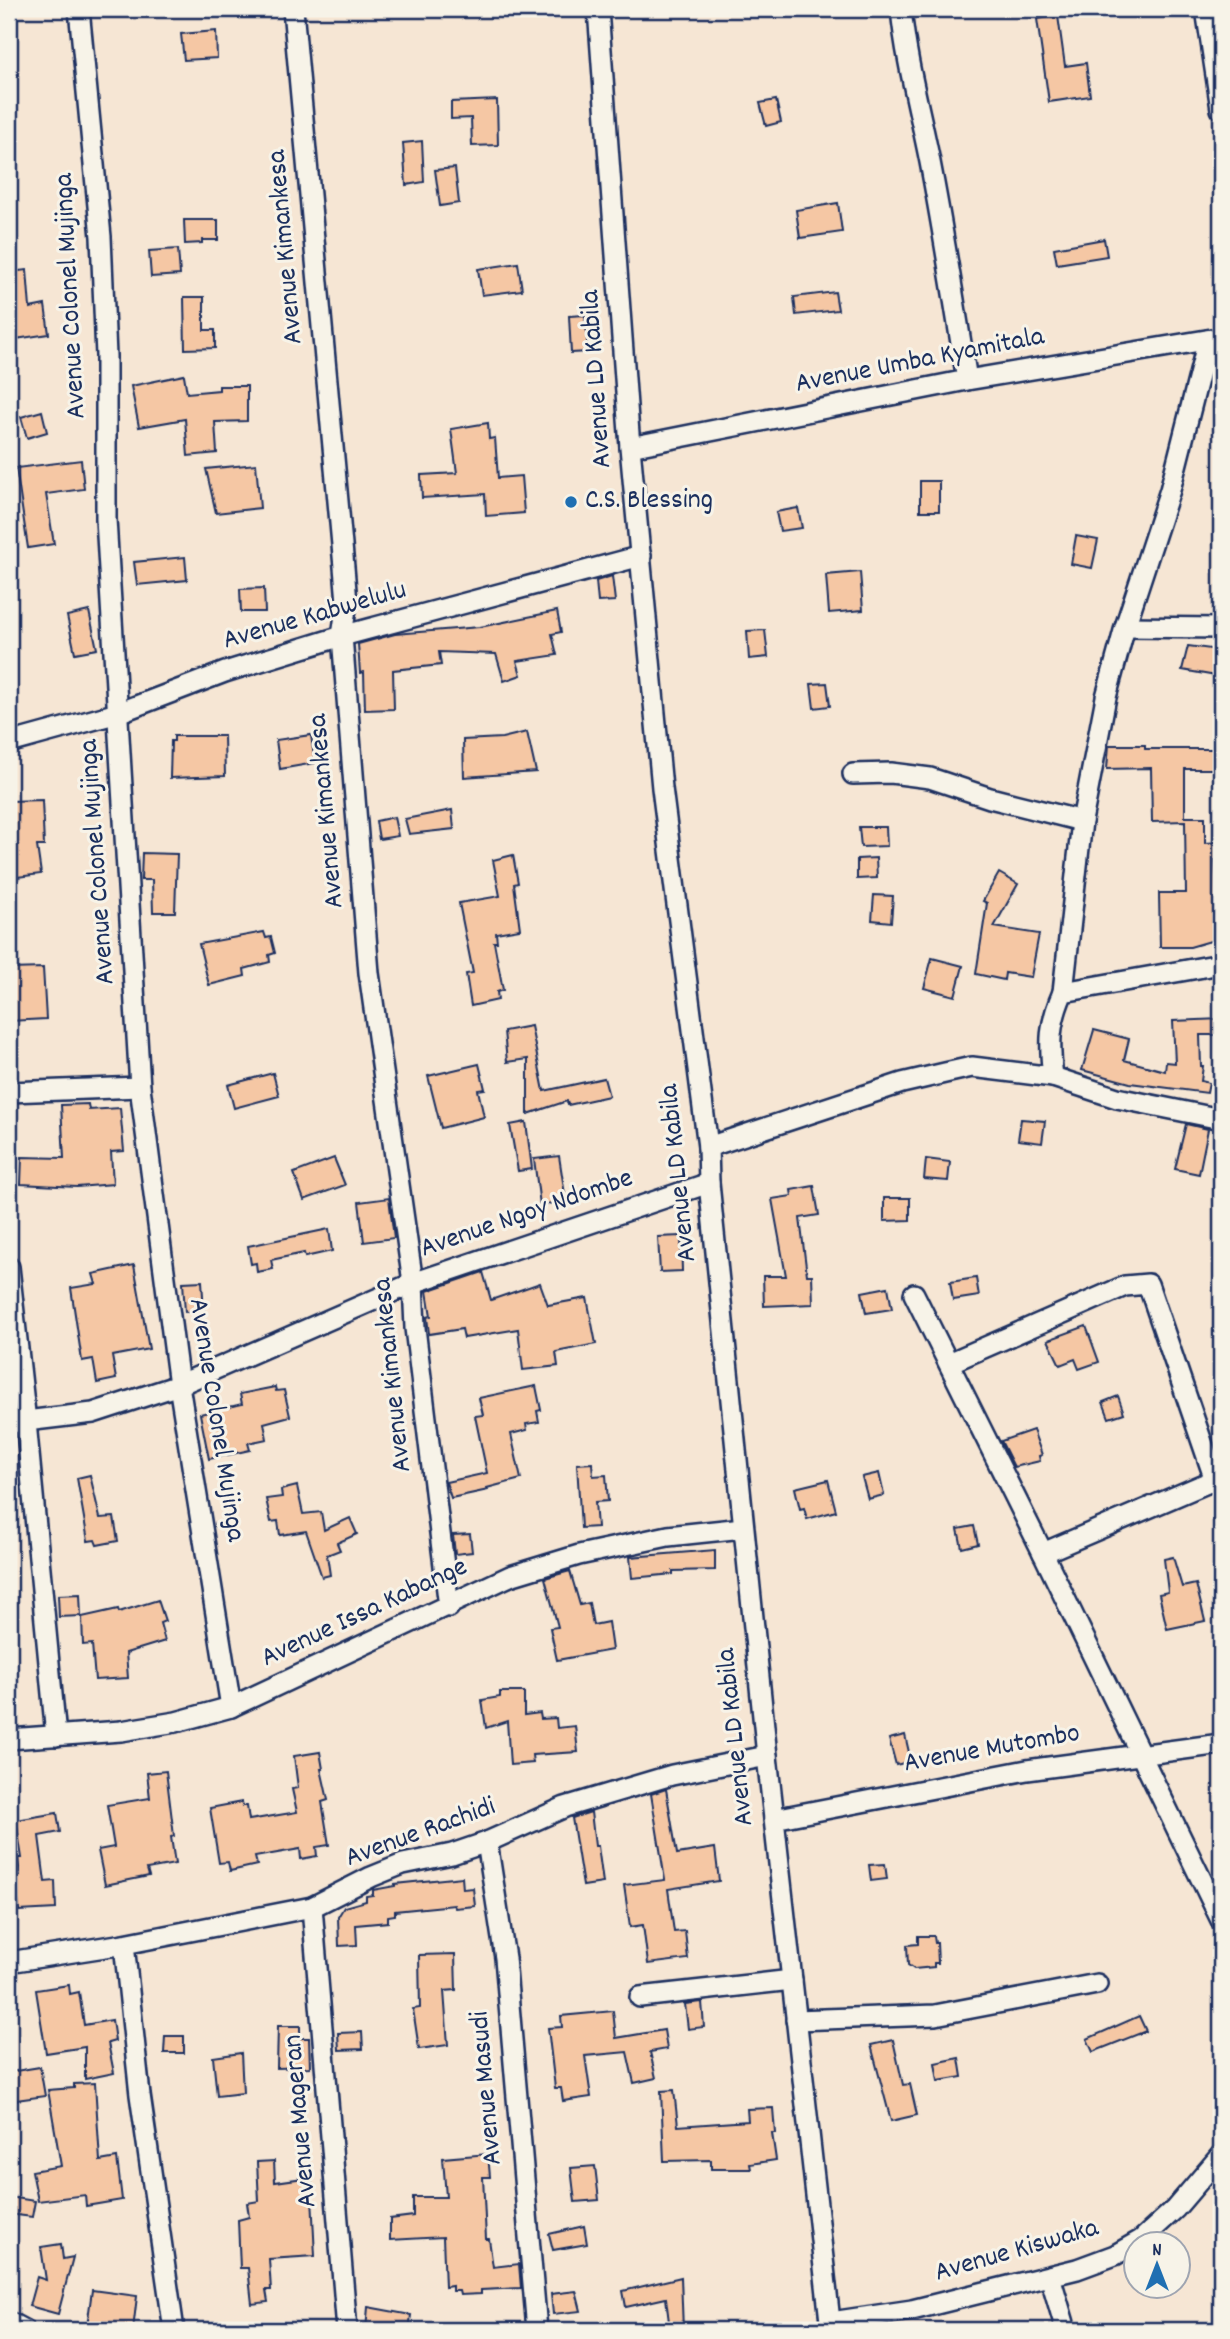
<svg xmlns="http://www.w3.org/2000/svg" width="1230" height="2339" font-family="Dekko,sans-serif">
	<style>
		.building { fill: #f5c7a4; stroke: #1b2f5e; stroke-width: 2 }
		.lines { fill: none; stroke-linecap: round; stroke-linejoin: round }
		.minor-casing { stroke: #1b2f5e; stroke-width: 24 }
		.minor { stroke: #f7f3e8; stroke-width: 19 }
		.poi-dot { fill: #1f6fb2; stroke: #f7f3e8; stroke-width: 2.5 }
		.labels { text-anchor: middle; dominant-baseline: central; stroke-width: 6; stroke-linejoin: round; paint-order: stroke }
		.street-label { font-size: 28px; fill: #1b2f5e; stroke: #f7f3e8 }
		.poi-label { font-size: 28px; fill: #1b2f5e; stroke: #f7f3e8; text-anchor: start }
	</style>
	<rect width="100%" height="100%" fill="#f6e6d4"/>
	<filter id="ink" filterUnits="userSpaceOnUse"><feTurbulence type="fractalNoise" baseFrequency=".0143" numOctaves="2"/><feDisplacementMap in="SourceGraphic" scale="14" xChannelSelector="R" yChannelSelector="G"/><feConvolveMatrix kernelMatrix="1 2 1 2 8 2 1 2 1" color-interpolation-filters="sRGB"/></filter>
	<g filter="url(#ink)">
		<g class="building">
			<polygon points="1058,16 1065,66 1086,63 1090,96 1049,102 1037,19"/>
			<polygon points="216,31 217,58 184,60 181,34"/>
			<polygon points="497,100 498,145 472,146 471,118 451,119 451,102"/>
			<polygon points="776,100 781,122 766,126 760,103"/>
			<polygon points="422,141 424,182 406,185 403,143"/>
			<polygon points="455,168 459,203 440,206 435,170"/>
			<polygon points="838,203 842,232 800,238 796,210"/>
			<polygon points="184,220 218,220 218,240 202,240 202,243 185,244"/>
			<polygon points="1104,239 1107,256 1057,264 1054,248"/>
			<polygon points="178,249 180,275 151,277 149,251"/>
			<polygon points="518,263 522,290 482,295 478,269"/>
			<polygon points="27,270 30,308 45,305 49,334 9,340 9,272"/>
			<polygon points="835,292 838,310 796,315 794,297"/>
			<polygon points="184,297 204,297 204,330 215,330 215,348 185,349"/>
			<polygon points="585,315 588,352 571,353 569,316"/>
			<polygon points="184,375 187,393 219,390 219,386 247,386 247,421 215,422 217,453 188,456 185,419 139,427 131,386"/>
			<polygon points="42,411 47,432 27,438 21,417"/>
			<polygon points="488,423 489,439 495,438 498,478 521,476 524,513 486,516 485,494 422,498 421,475 457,473 451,429"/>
			<polygon points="81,460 84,489 46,494 54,544 28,548 16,468"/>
			<polygon points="256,464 260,508 216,513 206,469"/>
			<rect x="920" y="481" width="19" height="30"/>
			<polygon points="798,508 802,528 780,531 776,512"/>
			<polygon points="1076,536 1098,540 1092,568 1071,564"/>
			<polygon points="185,557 187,580 137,585 134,562"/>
			<polygon points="860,572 863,610 829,613 826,575"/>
			<polygon points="612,576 615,601 598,602 596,581"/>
			<polygon points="264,588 265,612 241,612 240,589"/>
			<polygon points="89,611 97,649 75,653 67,616"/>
			<polygon points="557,611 561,632 552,634 557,655 517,661 521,675 504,681 496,654 439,652 441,665 393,670 394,709 365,710 364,672 360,673 358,644 395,634 480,627"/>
			<polygon points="765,630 768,657 749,659 747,631"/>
			<polygon points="1188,646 1219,650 1216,676 1182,670"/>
			<polygon points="827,683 830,706 814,708 811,684"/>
			<polygon points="527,732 536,772 464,777 463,740 502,738"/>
			<polygon points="311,735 315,763 280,769 276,740"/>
			<polygon points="174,736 224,736 225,776 170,778 171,741 174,741"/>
			<polygon points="1109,745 1145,745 1145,749 1221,749 1221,769 1185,769 1185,817 1205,817 1205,843 1221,842 1221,860 1215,860 1218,911 1221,910 1221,938 1190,947 1160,947 1159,893 1186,893 1185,821 1152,822 1151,768 1107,769"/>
			<polygon points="42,800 44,846 37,846 41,874 9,878 9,801"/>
			<polygon points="452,810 454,829 409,834 405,819"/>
			<polygon points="394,817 398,836 379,839 376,821"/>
			<polygon points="859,827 886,827 887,846 861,847"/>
			<polygon points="142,853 177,854 175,912 153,912 152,880 141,880"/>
			<polygon points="513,855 518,883 514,884 520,929 496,933 497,942 494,942 503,990 497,992 498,1000 471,1006 466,974 473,973 459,903 500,896 493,860"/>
			<polygon points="876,858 877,878 857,879 857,859"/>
			<polygon points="999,873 1018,884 994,927 1039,934 1031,977 1005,973 1004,980 976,974 987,903 983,901"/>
			<polygon points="874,895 893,896 891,922 872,920"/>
			<polygon points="264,932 266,938 271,937 275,953 269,955 270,962 244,969 245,976 209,985 199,944"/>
			<polygon points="932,958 963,966 955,996 924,988"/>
			<polygon points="43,968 46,1019 9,1021 9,969"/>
			<polygon points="1221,1019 1221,1035 1200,1035 1201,1066 1203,1066 1201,1081 1209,1083 1207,1093 1130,1083 1082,1070 1094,1030 1129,1039 1124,1060 1165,1071 1166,1062 1175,1063 1173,1021"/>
			<polygon points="531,1026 544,1091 604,1078 609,1096 568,1105 567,1101 528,1114 528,1059 507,1062 504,1031"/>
			<polygon points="479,1064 485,1089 478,1090 484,1117 441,1128 428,1076"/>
			<polygon points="273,1073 279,1096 234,1108 228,1085"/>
			<polygon points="88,1104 89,1110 120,1108 124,1151 111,1152 113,1184 77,1187 21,1184 22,1157 64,1158 61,1105"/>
			<polygon points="1021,1119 1045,1121 1042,1143 1018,1140"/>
			<polygon points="526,1122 532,1169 518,1171 510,1125"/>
			<polygon points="1186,1124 1208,1129 1199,1174 1175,1169"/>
			<polygon points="559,1156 566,1201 540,1205 534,1159"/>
			<polygon points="334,1158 345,1185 304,1200 294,1173"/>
			<polygon points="926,1159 950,1162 948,1181 924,1179"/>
			<polygon points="814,1186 819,1215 800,1218 807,1275 812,1275 813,1304 764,1306 763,1276 786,1276 772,1199 792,1196 791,1190"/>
			<polygon points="389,1198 394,1238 364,1242 359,1202"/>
			<polygon points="884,1198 910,1198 910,1220 884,1221"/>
			<polygon points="329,1229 332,1251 305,1257 304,1253 271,1260 273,1269 257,1272 256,1263 251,1264 248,1246"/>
			<polygon points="681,1236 682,1271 660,1272 658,1237"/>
			<polygon points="134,1265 149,1349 112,1356 116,1379 97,1383 93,1359 82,1361 71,1288 96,1284 93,1274"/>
			<polygon points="483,1272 491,1300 540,1283 548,1305 587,1298 596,1344 556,1352 558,1366 523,1370 518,1329 464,1338 462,1329 429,1334 427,1317 431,1316 427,1291"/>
			<polygon points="976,1278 979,1296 953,1300 950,1282"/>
			<polygon points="202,1281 204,1311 185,1312 183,1282"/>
			<polygon points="888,1287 892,1309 866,1313 862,1292"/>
			<polygon points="1086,1326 1099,1362 1079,1369 1075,1359 1060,1365 1048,1340"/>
			<polygon points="536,1386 541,1410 537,1411 539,1422 526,1424 527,1430 511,1434 521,1479 487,1488 488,1490 451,1498 446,1482 487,1473 475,1416 483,1415 479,1398"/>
			<polygon points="275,1387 276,1391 284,1390 290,1416 264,1423 267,1439 248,1443 250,1450 209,1459 200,1414 242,1404 240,1394"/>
			<polygon points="1118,1396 1124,1413 1109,1418 1103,1402"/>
			<polygon points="1033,1430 1042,1455 1039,1456 1040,1461 1014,1467 1001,1441"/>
			<polygon points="592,1463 593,1476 606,1475 608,1501 595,1502 597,1527 581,1528 577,1464"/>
			<polygon points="879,1473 884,1495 868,1499 862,1477"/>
			<polygon points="90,1475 100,1518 114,1517 118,1541 97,1545 95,1540 88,1541 77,1478"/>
			<polygon points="828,1480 836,1511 807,1519 804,1508 800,1509 795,1488"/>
			<polygon points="297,1486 303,1514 321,1512 324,1530 350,1518 357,1534 337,1543 340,1550 327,1555 330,1575 322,1577 306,1531 280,1535 278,1521 271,1522 266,1499 282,1497 281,1490"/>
			<polygon points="974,1526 978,1544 962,1548 958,1529"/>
			<polygon points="470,1534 472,1552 455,1554 453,1535"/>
			<polygon points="715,1550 715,1570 673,1571 673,1574 632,1578 630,1557"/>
			<polygon points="1173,1557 1182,1587 1196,1584 1205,1621 1167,1629 1159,1594 1168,1592 1164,1559"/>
			<polygon points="570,1571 580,1605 589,1603 593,1625 608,1622 612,1650 557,1660 550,1628 558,1627 545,1578"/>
			<polygon points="80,1594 81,1616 59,1617 58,1595"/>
			<polygon points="158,1600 165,1621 160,1623 165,1641 126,1653 128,1678 95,1680 92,1644 83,1645 82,1617 118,1609 119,1612"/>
			<polygon points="500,1692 524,1692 524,1715 540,1713 541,1719 556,1718 557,1728 575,1726 578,1752 532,1755 533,1763 510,1765 507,1721 486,1728 482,1700 500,1697"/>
			<polygon points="905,1735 911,1761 896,1765 889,1739"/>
			<polygon points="320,1752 323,1769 321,1769 328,1800 322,1802 329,1845 316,1847 317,1856 301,1859 300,1849 255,1857 257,1865 230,1871 228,1862 219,1863 210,1808 242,1802 243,1806 247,1806 249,1820 297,1812 292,1789 298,1788 294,1756"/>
			<polygon points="166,1771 174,1836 171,1837 175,1864 147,1869 149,1876 105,1885 98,1850 114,1847 107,1805 150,1798 147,1773"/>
			<polygon points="666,1789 677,1854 715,1848 719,1881 668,1889 674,1932 685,1931 688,1959 648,1964 643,1925 630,1927 624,1885 665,1880 651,1794"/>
			<polygon points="591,1812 595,1846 598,1846 603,1883 583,1886 572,1818"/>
			<polygon points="57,1813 60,1832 39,1836 45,1882 55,1881 56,1909 19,1911 16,1877 20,1876 18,1858 22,1858 16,1820"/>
			<polygon points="885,1864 887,1879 871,1881 869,1865"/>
			<polygon points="462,1877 463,1889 473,1888 475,1906 455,1908 454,1905 395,1911 395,1915 388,1916 388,1922 356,1925 357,1945 339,1946 338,1917 344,1907 366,1901 366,1896 373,1895 373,1890 395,1886 395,1884"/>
			<polygon points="918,1936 934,1936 935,1943 937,1943 938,1963 934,1963 934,1967 914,1969 908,1965 907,1945 918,1944"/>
			<polygon points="455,1954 456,1990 444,1991 448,2045 419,2049 413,2009 420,2008 419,1955"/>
			<polygon points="69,1985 70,1994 79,1992 84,2025 112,2020 115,2041 108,2043 114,2073 85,2079 85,2047 46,2053 36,1990"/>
			<polygon points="702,2002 704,2027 688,2029 685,2004"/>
			<polygon points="613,2011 616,2038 664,2030 667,2049 650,2052 656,2078 634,2083 627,2052 585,2056 591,2097 563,2101 561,2088 555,2088 548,2028 562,2027 561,2016"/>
			<polygon points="1139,2016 1146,2031 1093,2052 1087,2039"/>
			<polygon points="278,2026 300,2026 300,2038 309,2038 310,2067 277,2068"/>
			<polygon points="362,2032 363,2049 339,2050 338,2033"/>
			<polygon points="165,2036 184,2036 184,2053 164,2053"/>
			<polygon points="893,2040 903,2085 910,2084 917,2115 891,2121 871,2045"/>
			<polygon points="241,2053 243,2093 217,2096 213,2057"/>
			<polygon points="959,2058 962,2077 938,2081 935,2063"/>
			<polygon points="40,2067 45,2096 9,2101 9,2072"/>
			<polygon points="95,2083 100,2161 117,2158 122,2200 86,2206 85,2195 38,2201 32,2171 61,2166 48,2090 74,2088 74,2084"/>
			<polygon points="674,2090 678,2126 748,2121 747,2109 773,2108 775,2133 772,2133 776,2160 750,2164 751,2169 711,2169 711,2160 664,2161 661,2091"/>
			<polygon points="488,2154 490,2177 483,2177 486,2239 489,2239 493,2267 519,2264 521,2288 481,2290 481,2294 460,2295 459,2291 452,2291 452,2286 445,2287 443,2237 390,2240 390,2219 413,2216 413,2197 446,2197 443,2158"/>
			<polygon points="274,2161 275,2182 311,2177 315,2256 269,2259 271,2290 266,2290 268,2302 252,2304 248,2268 240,2268 238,2220 249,2217 247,2203 259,2201 257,2162"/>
			<polygon points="595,2166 599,2200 575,2202 571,2168"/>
			<polygon points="9,2197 35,2201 32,2217 9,2214"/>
			<polygon points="584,2226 587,2244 553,2250 549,2234"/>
			<polygon points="61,2244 63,2259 73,2257 58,2314 29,2306 37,2277 46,2280 41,2247"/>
			<polygon points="681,2277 683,2330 670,2330 666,2298 626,2307 623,2291"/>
			<polygon points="92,2290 137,2296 133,2330 87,2326"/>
			<polygon points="576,2291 581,2311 553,2314 551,2294"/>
			<polygon points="368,2307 411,2315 409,2330 366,2330"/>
		</g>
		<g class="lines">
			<g class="minor-casing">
				<g id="minor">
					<polyline points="79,9 101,237 106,356 106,519 140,1087 179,1385 231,1707"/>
					<polyline points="293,9 344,567 347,602 342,636 369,973 413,1283 415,1328 449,1607"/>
					<polyline points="598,9 630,447 662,788 708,1147 709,1183 767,1756 831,2330"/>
					<path d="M901,9C906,61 920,111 930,162C944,234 955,307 967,380"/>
					<polyline points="1206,9 1221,109"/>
					<polyline points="630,447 967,380 1218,338"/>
					<polyline points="1125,627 1221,628"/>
					<polyline points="9,743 118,713 225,672 342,636 641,556"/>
					<polyline points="853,774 891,773 930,778 990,798 1082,821"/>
					<polyline points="1063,992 1082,821 1106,697 1125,627 1170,490 1208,340"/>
					<polyline points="1053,1077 1117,1098 1221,1119"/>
					<polyline points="9,1092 140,1087"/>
					<path d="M708,1147L902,1083L945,1073L972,1067L1053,1077C1049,1043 1049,1024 1063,992L1221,964"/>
					<polyline points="9,1267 26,1422 56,1736"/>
					<polyline points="914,1294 1043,1553 1221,1920"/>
					<polyline points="949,1363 1125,1286 1148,1284 1215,1480"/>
					<polyline points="9,1423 93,1413 179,1385 413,1283 709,1183"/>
					<polyline points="1043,1553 1221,1477"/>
					<polyline points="9,1739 121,1731 176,1722 231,1707 510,1576 579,1555 668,1536 743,1528"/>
					<polyline points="774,1819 1027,1770 1221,1744"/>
					<polyline points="487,1842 505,1958 537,2330"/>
					<polyline points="312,1907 347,2330"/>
					<polyline points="124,1944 140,2095 174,2330"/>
					<polyline points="9,1962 124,1944 312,1907 371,1877 403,1864 452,1854 487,1842 565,1807 672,1775 767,1756"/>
					<polyline points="640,1997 792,1980"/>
					<polyline points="796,2020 935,2015 1097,1984"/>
					<polyline points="1050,2276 1066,2330"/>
					<polyline points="9,2322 24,2330"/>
					<polyline points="831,2322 912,2310 1077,2269 1115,2255 1141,2240 1175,2209 1221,2155"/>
				</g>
			</g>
			<use href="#minor" class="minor"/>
		</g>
	</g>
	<circle class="poi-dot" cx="571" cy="502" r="7"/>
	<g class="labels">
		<g class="street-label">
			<text transform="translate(287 247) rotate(-95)">Avenue Kimankesa</text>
			<text transform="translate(72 296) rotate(-93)">Avenue Colonel Mujinga</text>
			<text transform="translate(920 362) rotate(-11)">Avenue Umba Kyamitala</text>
			<text transform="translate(598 379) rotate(-94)">Avenue LD Kabila</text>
			<text transform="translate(315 617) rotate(-16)">Avenue Kabwelulu</text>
			<text transform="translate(328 811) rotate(-95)">Avenue Kimankesa</text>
			<text transform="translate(99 862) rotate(-94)">Avenue Colonel Mujinga</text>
			<text transform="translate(680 1173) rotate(-96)">Avenue LD Kabila</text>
			<text transform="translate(527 1215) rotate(-19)">Avenue Ngoy Ndombe</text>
			<text transform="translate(394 1375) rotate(-96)">Avenue Kimankesa</text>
			<text transform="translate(215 1420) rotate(81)">Avenue Colonel Mujinga</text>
			<text transform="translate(365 1614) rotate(-25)">Avenue Issa Kabange</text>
			<text transform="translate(737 1737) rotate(-96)">Avenue LD Kabila</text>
			<text transform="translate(992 1750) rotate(-10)">Avenue Mutombo</text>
			<text transform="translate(421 1834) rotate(-20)">Avenue Rachidi</text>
			<text transform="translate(488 2088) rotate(-95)">Avenue Masudi</text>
			<text transform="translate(302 2121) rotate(-95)">Avenue Mageran</text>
			<text transform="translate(1017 2252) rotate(-16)">Avenue Kiswaka</text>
		</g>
		<g class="poi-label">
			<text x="585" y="502">C.S. Blessing</text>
		</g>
	</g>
	<rect width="1230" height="2339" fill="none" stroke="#f7f3e8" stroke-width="35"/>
	<rect x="18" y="18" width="1195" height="2304" fill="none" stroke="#1b2f5e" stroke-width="2.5" filter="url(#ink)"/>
	<g transform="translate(1157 2265)"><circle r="33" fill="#f7f3e8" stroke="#9fa5b1" stroke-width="2"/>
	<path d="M0-5L12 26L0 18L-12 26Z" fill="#1f6fb2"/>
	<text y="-10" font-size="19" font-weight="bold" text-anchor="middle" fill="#1b2f5e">N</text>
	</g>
</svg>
